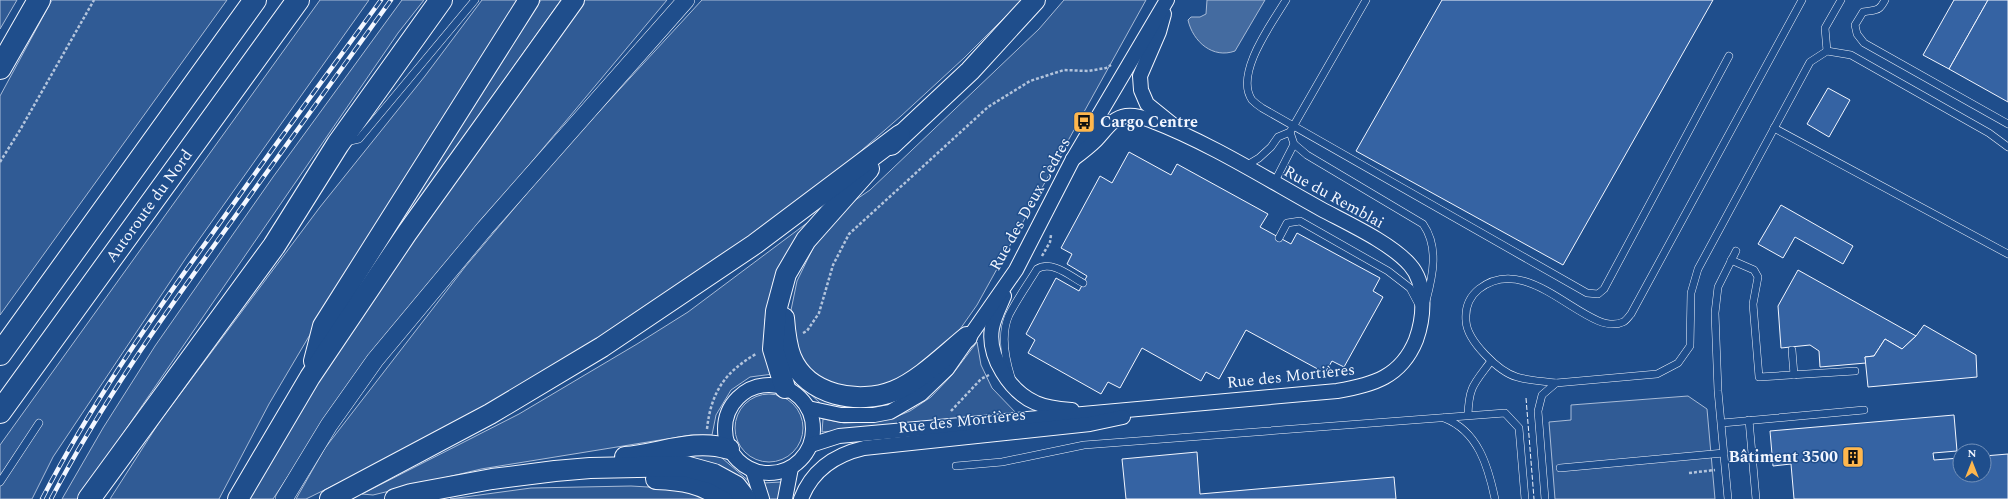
<svg xmlns="http://www.w3.org/2000/svg" width="2008" height="499" font-family="Spectral,serif">
	<style>
		.built { fill: #305b95; stroke: #a8bbd7 }
		.water { fill: #446ba0; stroke: #a8bbd7 }
		.building { fill: #3563a3; stroke: #f2f6ff }
		.lines { fill: none; stroke-linecap: round; stroke-linejoin: round }
		.service-casing { stroke: #f2f6ff; stroke-width: 8 }
		.minor-casing { stroke: #f2f6ff; stroke-width: 16 }
		.tertiary-casing { stroke: #f2f6ff; stroke-width: 18 }
		.secondary-casing { stroke: #f2f6ff; stroke-width: 22 }
		.motorway-casing { stroke: #f2f6ff; stroke-width: 24 }
		.path { stroke: #b3c4dc; stroke-width: 2.5; stroke-dasharray: 3 2; stroke-linecap: butt }
		.service { stroke: #1f4e8c; stroke-width: 7 }
		.minor { stroke: #1f4e8c; stroke-width: 14 }
		.tertiary { stroke: #1f4e8c; stroke-width: 17 }
		.secondary { stroke: #1f4e8c; stroke-width: 20 }
		.motorway { stroke: #1f4e8c; stroke-width: 22 }
		.rail-casing { stroke: #f2f6ff; stroke-width: 4.5 }
		.rail { stroke: #1f4e8c; stroke-width: 3; stroke-dasharray: 9; stroke-linecap: butt }
		.fence { stroke: #f2f6ff; stroke-width: 1; stroke-dasharray: 5 2; stroke-linecap: butt }
		.labels { text-anchor: middle; dominant-baseline: central; stroke-width: 3; stroke-linejoin: round; paint-order: stroke }
		.poi-label { font-size: 16px; font-weight: bold; fill: #f2f6ff; stroke: #1f4e8c; text-anchor: start }
		.street-label { font-size: 16px; fill: #f2f6ff; stroke: #1f4e8c }
	</style>
	<rect width="100%" height="100%" fill="#1f4e8c"/>
	<g class="built">
		<polygon points="0,0 17,0 0,29"/>
		<polygon points="52,0 227,0 0,315 0,96"/>
		<polygon points="320,0 369,0 186,258 53,457 32,499 0,499 0,445"/>
		<polygon points="402,0 424,0 398,33 78,499 62,499 103,428 155,346 273,177"/>
		<polygon points="482,0 522,0 308,338 269,404 219,499 110,499 160,421 320,207 425,76"/>
		<polygon points="541,0 561,0 332,323 466,114"/>
		<polygon points="584,0 667,0 362,365 273,499 247,499 336,353 404,252"/>
		<polygon points="702,0 1022,0 964,58 901,116 854,157 781,216 576,355 406,450 306,499 296,499 325,448 465,267 559,155"/>
		<polygon points="1064,0 1146,0 977,305 958,332 894,386 861,391 820,380 804,364 794,343 790,315 797,281 813,248 851,203 870,190 1039,29"/>
		<polygon points="807,223 774,279 765,320 768,356 773,374 750,377 731,390 716,415 712,435 691,435 481,469 373,495 362,494 519,414 637,344 688,312"/>
		<polygon points="977,342 981,365 992,388 1018,415 822,432 823,419 844,423 870,422 893,418 910,411 931,397 952,375"/>
		<polygon points="790,375 809,388 909,391 892,405 855,411 821,404"/>
		<circle cx="769" cy="428" r="34"/>
		<polygon points="1688,396 1707,409 1715,499 1555,499 1549,422 1571,420 1571,405"/>
		<polygon points="709,450 722,458 751,483 755,494 658,457"/>
		<polygon points="781,482 779,499 767,499 763,483"/>
		<polygon points="631,486 682,489 706,499 450,499 531,488"/>
	</g>
	<path class="water" d="M1207,0H1265L1235,51C1213,59 1193,42 1188,20L1191,17H1200L1206,14Z"/>
	<g class="building">
		<polygon points="1442,0 1713,0 1563,265 1356,151"/>
		<polygon points="1954,0 1988,0 1949,69 1923,55"/>
		<polygon points="1988,0 2008,0 2008,102 1949,69"/>
		<polygon points="1828,88 1850,100 1829,137 1807,124"/>
		<polygon points="1129,152 1171,175 1177,164 1268,214 1260,227 1291,244 1297,233 1380,278 1373,291 1383,297 1344,367 1332,361 1325,373 1246,330 1219,379 1206,372 1201,381 1142,348 1120,388 1108,382 1101,394 1028,353 1035,340 1026,334 1056,278 1079,291 1087,276 1067,264 1072,254 1061,248 1100,176 1112,183"/>
		<polygon points="1781,205 1853,246 1843,264 1795,237 1783,258 1758,244"/>
		<polygon points="1798,270 1916,336 1902,349 1885,339 1874,356 1865,357 1866,363 1820,367 1819,351 1810,345 1781,348 1778,306"/>
		<polygon points="1924,325 1976,355 1977,377 1868,387 1865,357 1874,356 1885,339 1902,349 1916,336"/>
		<polygon points="1954,415 1957,451 1933,453 1934,460 1960,458 1960,475 1984,475 1984,456 2008,454 2008,499 1794,499 1791,464 1773,466 1770,431"/>
		<polygon points="1197,452 1200,494 1394,477 1396,499 1126,499 1122,459"/>
	</g>
	<g class="lines">
		<g class="service-casing">
			<g id="service">
				<path d="M1286,0C1272,23 1234,74 1252,100C1255,103 1259,106 1262,108L1587,293L1598,294L1604,289L1729,56"/>
				<path d="M1885,0C1878,13 1876,9 1863,12L1855,25L1857,34L1864,43L2008,124"/>
				<polyline points="1827,51 1825,28 1841,0"/>
				<polyline points="1774,128 2008,254"/>
				<path d="M1290,132L1294,144L1307,155L1423,224C1439,247 1433,275 1426,301"/>
				<polyline points="346,142 359,139 475,0"/>
				<polyline points="1244,167 1259,158 1271,147 1278,137 1290,132 1366,0"/>
				<polyline points="1274,183 1294,144"/>
				<polyline points="1279,238 1287,223 1300,221 1388,271 1410,288 1419,305"/>
				<polyline points="1731,260 1754,270 1758,277 1753,304 1759,377 1855,371"/>
				<polyline points="1792,350 1794,375"/>
				<path d="M1011,377C1005,358 1001,333 1009,315C1017,299 1028,284 1037,269C1052,260 1070,276 1083,283"/>
				<path d="M1556,383C1544,381 1530,381 1517,377C1499,372 1467,341 1466,321C1465,309 1469,297 1479,289C1530,249 1588,339 1623,322C1626,321 1629,316 1631,314L1802,0"/>
				<path d="M1468,415C1469,386 1474,384 1491,361"/>
				<path d="M1444,418C1478,431 1488,466 1495,499"/>
				<polyline points="1749,420 1756,499"/>
				<polyline points="1722,423 1864,410"/>
				<polyline points="956,466 1002,462 1084,445 1505,413 1519,428 1525,499"/>
				<polyline points="1560,468 1724,453"/>
				<polyline points="0,482 39,423"/>
				<polyline points="1545,499 1538,411 1542,395 1556,383 1657,374 1678,363 1690,346 1691,293 1698,269 1810,62 1827,51 1851,55 1989,133 2008,147"/>
				<polyline points="1728,499 1718,391 1715,313 1718,287 1736,251"/>
			</g>
		</g>
		<g class="minor-casing">
			<g id="minor">
				<polyline points="1164,14 1159,32 1140,76 1141,90 1147,104 1173,125"/>
				<path d="M1004,296C1000,306 994,317 992,328C987,356 1010,392 1036,403C1047,408 1060,409 1072,410"/>
				<circle cx="769" cy="429" r="44"/>
				<polyline points="808,408 841,415 874,415 890,412 921,394 947,369 1016,270 1073,159 1167,0"/>
				<path d="M811,445L839,436L1337,391C1373,385 1401,377 1416,340C1424,318 1427,284 1410,265C1391,243 1347,223 1321,209C1265,178 1210,143 1150,120C1142,117 1134,115 1126,116C1112,118 1105,131 1096,140C1089,147 1081,153 1073,159"/>
				<polyline points="753,471 762,499"/>
				<polyline points="785,499 791,468"/>
				<path d="M801,499C812,470 834,455 864,448L1090,424L1123,417"/>
			</g>
		</g>
		<g class="tertiary-casing">
			<polyline id="tertiary" points="284,499 329,425 375,360 485,228 686,0"/>
		</g>
		<g class="secondary-casing">
			<g id="secondary">
				<polyline points="891,145 970,71 1035,0"/>
				<path d="M784,318C785,331 786,344 791,357C807,396 859,405 894,391C919,381 945,355 967,337"/>
				<polyline points="314,361 323,326 529,0"/>
				<polyline points="785,388 773,349 776,311 786,274 806,240 869,169"/>
				<path d="M625,457C661,454 694,438 729,449"/>
				<path d="M656,479C683,480 701,483 724,499"/>
				<polyline points="238,499 310,377 407,233 574,0"/>
				<polyline points="330,499 490,414 602,347 755,244 900,135"/>
				<polyline points="395,499 411,494 492,479 555,471 590,468 685,466 714,474 736,486 746,499"/>
			</g>
		</g>
		<g class="motorway-casing">
			<g id="motorway">
				<polyline points="0,68 39,0"/>
				<polyline points="0,354 255,0"/>
				<polyline points="0,412 298,0"/>
				<polyline points="89,499 274,246 338,144 441,0"/>
			</g>
		</g>
		<g class="path">
			<polyline points="0,162 20,130 94,0"/>
			<polyline points="1042,256 1050,242 1051,235"/>
			<polyline points="803,333 807,331 819,313 833,265 849,234 988,107 1030,81 1064,70 1088,71 1106,68 1111,65"/>
			<polyline points="951,411 981,379 989,375"/>
			<path d="M707,429C711,392 725,372 756,354"/>
			<polyline points="1689,473 1715,470"/>
		</g>
		<use href="#service" class="service"/>
		<use href="#minor" class="minor"/>
		<use href="#tertiary" class="tertiary"/>
		<use href="#secondary" class="secondary"/>
		<use href="#motorway" class="motorway"/>
		<g class="rail-casing">
			<g id="rail">
				<path d="M42,499C89,408 147,324 207,241C264,160 323,80 381,0"/>
				<path d="M51,499C101,404 163,316 226,229C281,153 336,76 391,0"/>
			</g>
		</g>
		<use href="#rail" class="rail"/>
		<polyline class="fence" points="1526,398 1534,499"/>
	</g>
	<defs>
		<g id="bus-square" transform="scale(1.15)"><rect x="-9" y="-9" width="18" height="18" rx="4" fill="#ffb74d" stroke="#1f4e8c"/><path d="M-5-6H5V4H4V6H2V4H-2V6H-4V4H-5ZM-3.5-4V0h7V-4ZM-3.5 1.2v1.5H-2V1.2ZM2 1.2v1.5H3.5V1.2Z" fill="#111"/></g>
		<g id="building-square" transform="scale(1.15)"><rect x="-9" y="-9" width="18" height="18" rx="4" fill="#ffb74d" stroke="#1f4e8c"/><path d="M-4-6H4V6H1V3H-1V6H-4ZM-2.5-4.3h1.7v1.8h-1.7ZM.8-4.3h1.7v1.8H.8ZM-2.5-1h1.7V.8h-1.7ZM.8-1h1.7V.8H.8Z" fill="#111"/></g>
	</defs>
	<g fill-rule="evenodd">
		<use href="#bus-square" x="1084" y="122"/>
		<use href="#building-square" x="1853" y="457"/>
	</g>
	<g class="labels">
		<g class="poi-label">
			<text x="1100" y="122">Cargo Centre</text>
			<text x="1838" y="457" text-anchor="end">Bâtiment 3500</text>
		</g>
		<g class="street-label">
			<text transform="translate(1334 197) rotate(29)">Rue du Remblai</text>
			<text transform="translate(1030 204) rotate(-61)">Rue des Deux Cèdres</text>
			<text transform="translate(149 206) rotate(-54)">Autoroute du Nord</text>
			<text transform="translate(1291 376) rotate(-6)">Rue des Mortières</text>
			<text transform="translate(962 421) rotate(-6)">Rue des Mortières</text>
		</g>
	</g>
	<g transform="translate(1972 463)"><circle r="19" fill="#1f4e8c" stroke="#7391ba"/>
	<path d="M0-3L7 15L0 10L-7 15Z" fill="#ffb74d"/>
	<text y="-6" font-size="11" font-weight="bold" text-anchor="middle" fill="#f2f6ff">N</text>
	</g>
</svg>
